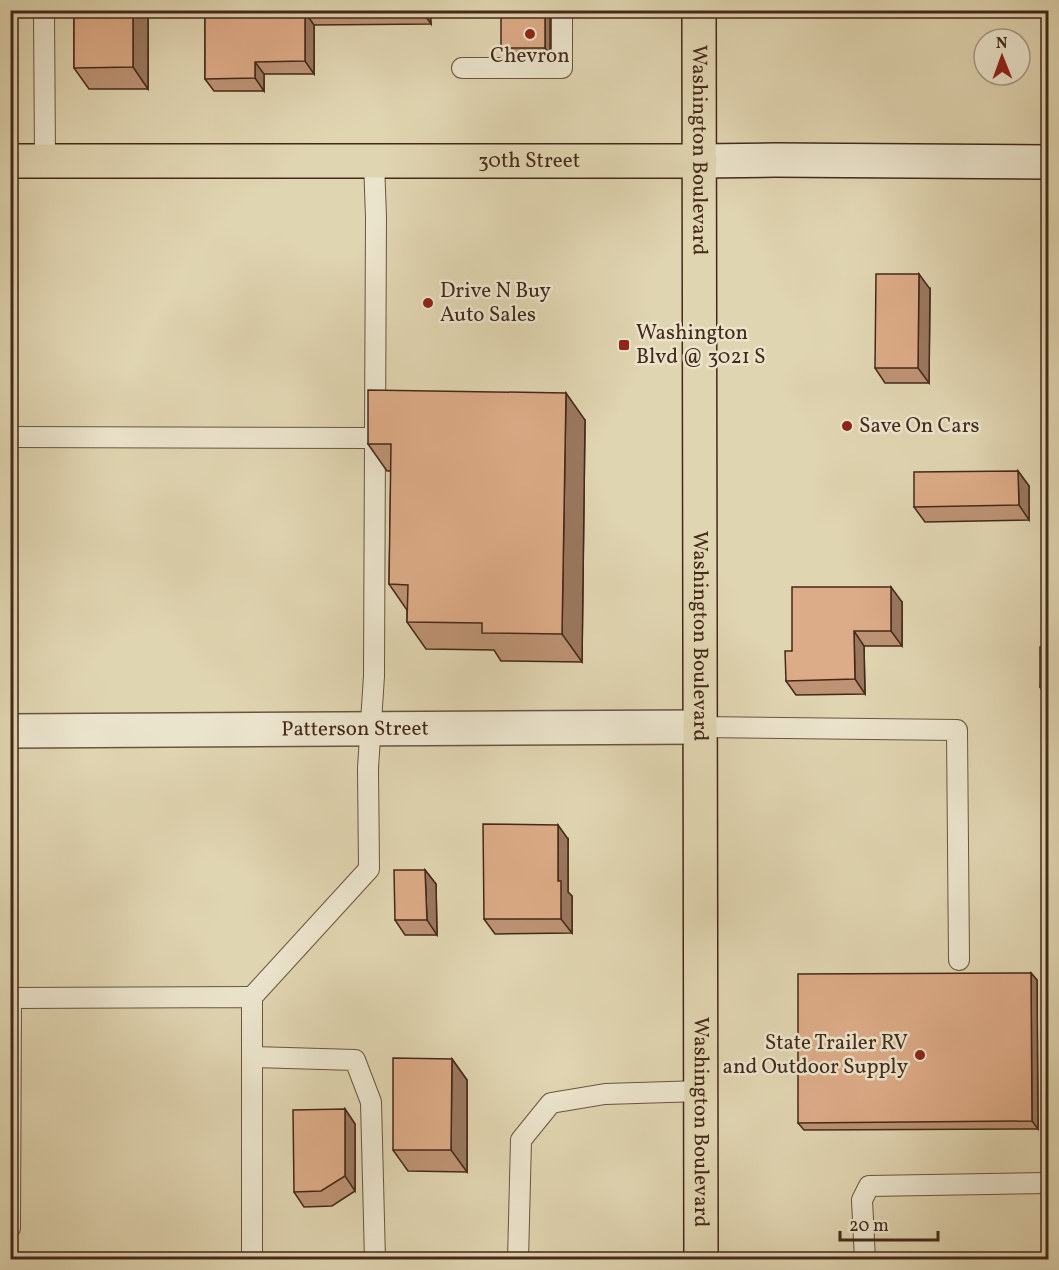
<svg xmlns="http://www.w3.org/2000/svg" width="1059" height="1270" font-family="Vollkorn,serif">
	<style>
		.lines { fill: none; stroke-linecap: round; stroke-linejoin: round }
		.lane-casing { stroke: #6b543f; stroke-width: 22 }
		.street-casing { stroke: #6b543f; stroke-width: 36 }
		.secondary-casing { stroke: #442919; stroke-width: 36 }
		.primary-casing { stroke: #442919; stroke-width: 36 }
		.lane { stroke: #ebe4cc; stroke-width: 20 }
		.street { stroke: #ebe4cc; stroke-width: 33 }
		.secondary { stroke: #ebe4cc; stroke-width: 33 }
		.primary { stroke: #e0d5b1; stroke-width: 33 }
		.wall { fill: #bd9374; stroke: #442919; stroke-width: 1.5 }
		.shaded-wall { fill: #9a785e; stroke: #442919; stroke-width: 1.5 }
		.building { fill: #dcab87; stroke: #442919; stroke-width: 1.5 }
		.poi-dot { fill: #8f2418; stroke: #ebe4cc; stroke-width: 2 }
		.labels { text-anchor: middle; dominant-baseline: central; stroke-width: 5; stroke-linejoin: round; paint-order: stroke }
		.poi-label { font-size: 21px; fill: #442919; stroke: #ebe4cc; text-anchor: start }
		.street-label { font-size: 21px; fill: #442919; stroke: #ebe4cc }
	</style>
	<rect width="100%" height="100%" fill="#e0d5b1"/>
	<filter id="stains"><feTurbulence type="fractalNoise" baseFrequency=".00333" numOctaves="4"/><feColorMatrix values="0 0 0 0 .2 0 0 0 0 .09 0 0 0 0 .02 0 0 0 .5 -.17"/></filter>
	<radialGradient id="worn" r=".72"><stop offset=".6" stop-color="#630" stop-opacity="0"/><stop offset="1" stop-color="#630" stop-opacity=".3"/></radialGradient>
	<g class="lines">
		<g class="lane-casing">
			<g id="lane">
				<polyline points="44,10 45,161"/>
				<polyline points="462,68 562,68 562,10"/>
				<polyline points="10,437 375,438 376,217 374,162"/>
				<polyline points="700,727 957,730 959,960"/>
				<polyline points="252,997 369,869 368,768 374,676 375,438"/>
				<polyline points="253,1057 355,1060 371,1102 375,1260"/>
				<polyline points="10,1228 11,998 252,997 252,1260"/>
				<polyline points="518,1260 521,1140 551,1103 605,1094 701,1091"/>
				<polyline points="865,1260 862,1200 869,1186 1048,1183"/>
			</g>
		</g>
		<g class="street-casing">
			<g id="street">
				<path id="s1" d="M10,731L700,727"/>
			</g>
		</g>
		<g class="secondary-casing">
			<polyline id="secondary" points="700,161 775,160 1048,162"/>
		</g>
		<g class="primary-casing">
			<g id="primary">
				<path id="s2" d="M699,10L701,1260"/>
				<path id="s3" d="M10,161H700"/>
			</g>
		</g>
		<use href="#lane" class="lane"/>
		<use href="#street" class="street"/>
		<use href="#secondary" class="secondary"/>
		<use href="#primary" class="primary"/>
	</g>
	<g class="wall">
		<polygon points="74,10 148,10 148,89 89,89 74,68"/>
		<polygon points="205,10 430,10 431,24 314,25 314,74 264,74 264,91 214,91 205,79"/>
		<polygon points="550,10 550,56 507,56 501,48"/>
		<polygon points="930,289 929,383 885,383 875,368"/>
		<polygon points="585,420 582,662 501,661 494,650 426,649 407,622 407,610 389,584 391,471 387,471 368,444"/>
		<polygon points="1018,471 1029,486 1029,520 925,522 914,507"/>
		<polygon points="902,602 902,646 864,646 865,694 796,695 786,681 792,651"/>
		<polygon points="1048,647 1048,700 1040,687"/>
		<polygon points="568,839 568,892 572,896 572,933 495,934 484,919"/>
		<polygon points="425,870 436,884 437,935 405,935 395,920"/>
		<polygon points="1031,973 1037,980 1038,1129 804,1130 798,1123"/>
		<polygon points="452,1059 467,1080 467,1172 408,1171 393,1150"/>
		<polygon points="345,1109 355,1124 355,1191 332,1206 304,1207 294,1192"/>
	</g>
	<g class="shaded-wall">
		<polygon points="133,10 148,10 148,89 133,67"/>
		<polygon points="422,10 430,10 431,24 422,11"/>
		<polygon points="545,10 550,10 550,56 545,48"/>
		<polygon points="305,12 314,25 314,74 305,61"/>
		<polygon points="255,62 264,74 264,91 255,78"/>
		<polygon points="919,274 930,289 929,383 918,368"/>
		<polygon points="566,393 585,420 582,662 562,634"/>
		<polygon points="1018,471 1029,486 1029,520 1019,505"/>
		<polygon points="891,587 902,602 902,646 891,631"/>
		<polygon points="854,631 864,646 865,694 855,679"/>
		<polygon points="558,825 568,839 568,892 572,896 572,933 561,919 558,881"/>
		<polygon points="425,870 436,884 437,935 427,920"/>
		<polygon points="1031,973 1037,980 1038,1129 1032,1121"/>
		<polygon points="452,1059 467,1080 467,1172 451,1150"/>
		<polygon points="345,1109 355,1124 355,1191 345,1176"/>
	</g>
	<g class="building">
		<polygon points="74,10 133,10 133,67 74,68"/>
		<polygon points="205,10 422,10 422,11 305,12 305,61 255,62 255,78 205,79"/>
		<rect x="501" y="10" width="44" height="38"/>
		<polygon points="876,274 919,274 918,368 875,368"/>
		<polygon points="368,390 566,393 562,634 482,633 482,623 407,622 408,585 389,584 391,444 368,444"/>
		<polygon points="1018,471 1019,505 914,507 914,472"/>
		<polygon points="792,587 891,587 891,631 854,631 855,679 786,681 785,651 792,651"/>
		<rect x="1040" y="647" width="8" height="40"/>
		<polygon points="483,824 558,825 558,881 561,881 561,919 484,919"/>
		<polygon points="394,870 425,870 427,920 395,920"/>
		<polygon points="1031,973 1032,1121 798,1123 798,974"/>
		<polygon points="393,1058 452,1059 451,1150 393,1150"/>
		<polygon points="345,1109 345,1176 321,1191 294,1192 293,1110"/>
	</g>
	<g class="poi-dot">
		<circle cx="530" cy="34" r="6"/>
		<circle cx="428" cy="303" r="6"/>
		<rect x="618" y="339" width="12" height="12" rx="3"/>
		<circle cx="847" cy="426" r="6"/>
		<circle cx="920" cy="1055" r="6"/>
	</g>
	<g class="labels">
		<g class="poi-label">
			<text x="530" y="56" text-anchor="middle">Chevron</text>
			<text x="440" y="291">Drive N Buy<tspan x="440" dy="24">Auto Sales</tspan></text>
			<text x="636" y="333">Washington<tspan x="636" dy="24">Blvd @ 3021 S</tspan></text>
			<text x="859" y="426">Save On Cars</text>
			<text x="908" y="1043" text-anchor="end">State Trailer RV<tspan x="908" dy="24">and Outdoor Supply</tspan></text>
		</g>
		<g class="street-label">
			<text stroke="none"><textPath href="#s2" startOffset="140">Washington Boulevard</textPath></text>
			<text stroke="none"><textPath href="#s3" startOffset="519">30th Street</textPath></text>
			<text stroke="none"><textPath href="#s2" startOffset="626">Washington Boulevard</textPath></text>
			<text stroke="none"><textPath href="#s1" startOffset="345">Patterson Street</textPath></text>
			<text stroke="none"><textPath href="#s2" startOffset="1112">Washington Boulevard</textPath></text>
		</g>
	</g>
	<rect width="1059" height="1270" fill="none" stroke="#e0d5b1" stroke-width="36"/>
	<rect x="12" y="12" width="1035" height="1246" fill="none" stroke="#442919" stroke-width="3"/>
	<rect x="18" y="18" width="1023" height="1234" fill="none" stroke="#442919" stroke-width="1.5"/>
	<g transform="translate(1002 57) rotate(359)"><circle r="28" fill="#ebe4cc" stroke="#a89984" stroke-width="1.5"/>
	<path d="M0-4.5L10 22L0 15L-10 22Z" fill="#8f2418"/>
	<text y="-9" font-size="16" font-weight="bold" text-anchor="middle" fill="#442919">N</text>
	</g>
	<path d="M840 1231v9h98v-9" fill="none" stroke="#442919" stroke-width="3"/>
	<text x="849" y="1231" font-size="18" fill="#442919" stroke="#ebe4cc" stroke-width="4.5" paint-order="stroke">20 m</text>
	<rect width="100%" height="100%" filter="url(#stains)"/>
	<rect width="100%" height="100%" fill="url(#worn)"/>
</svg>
